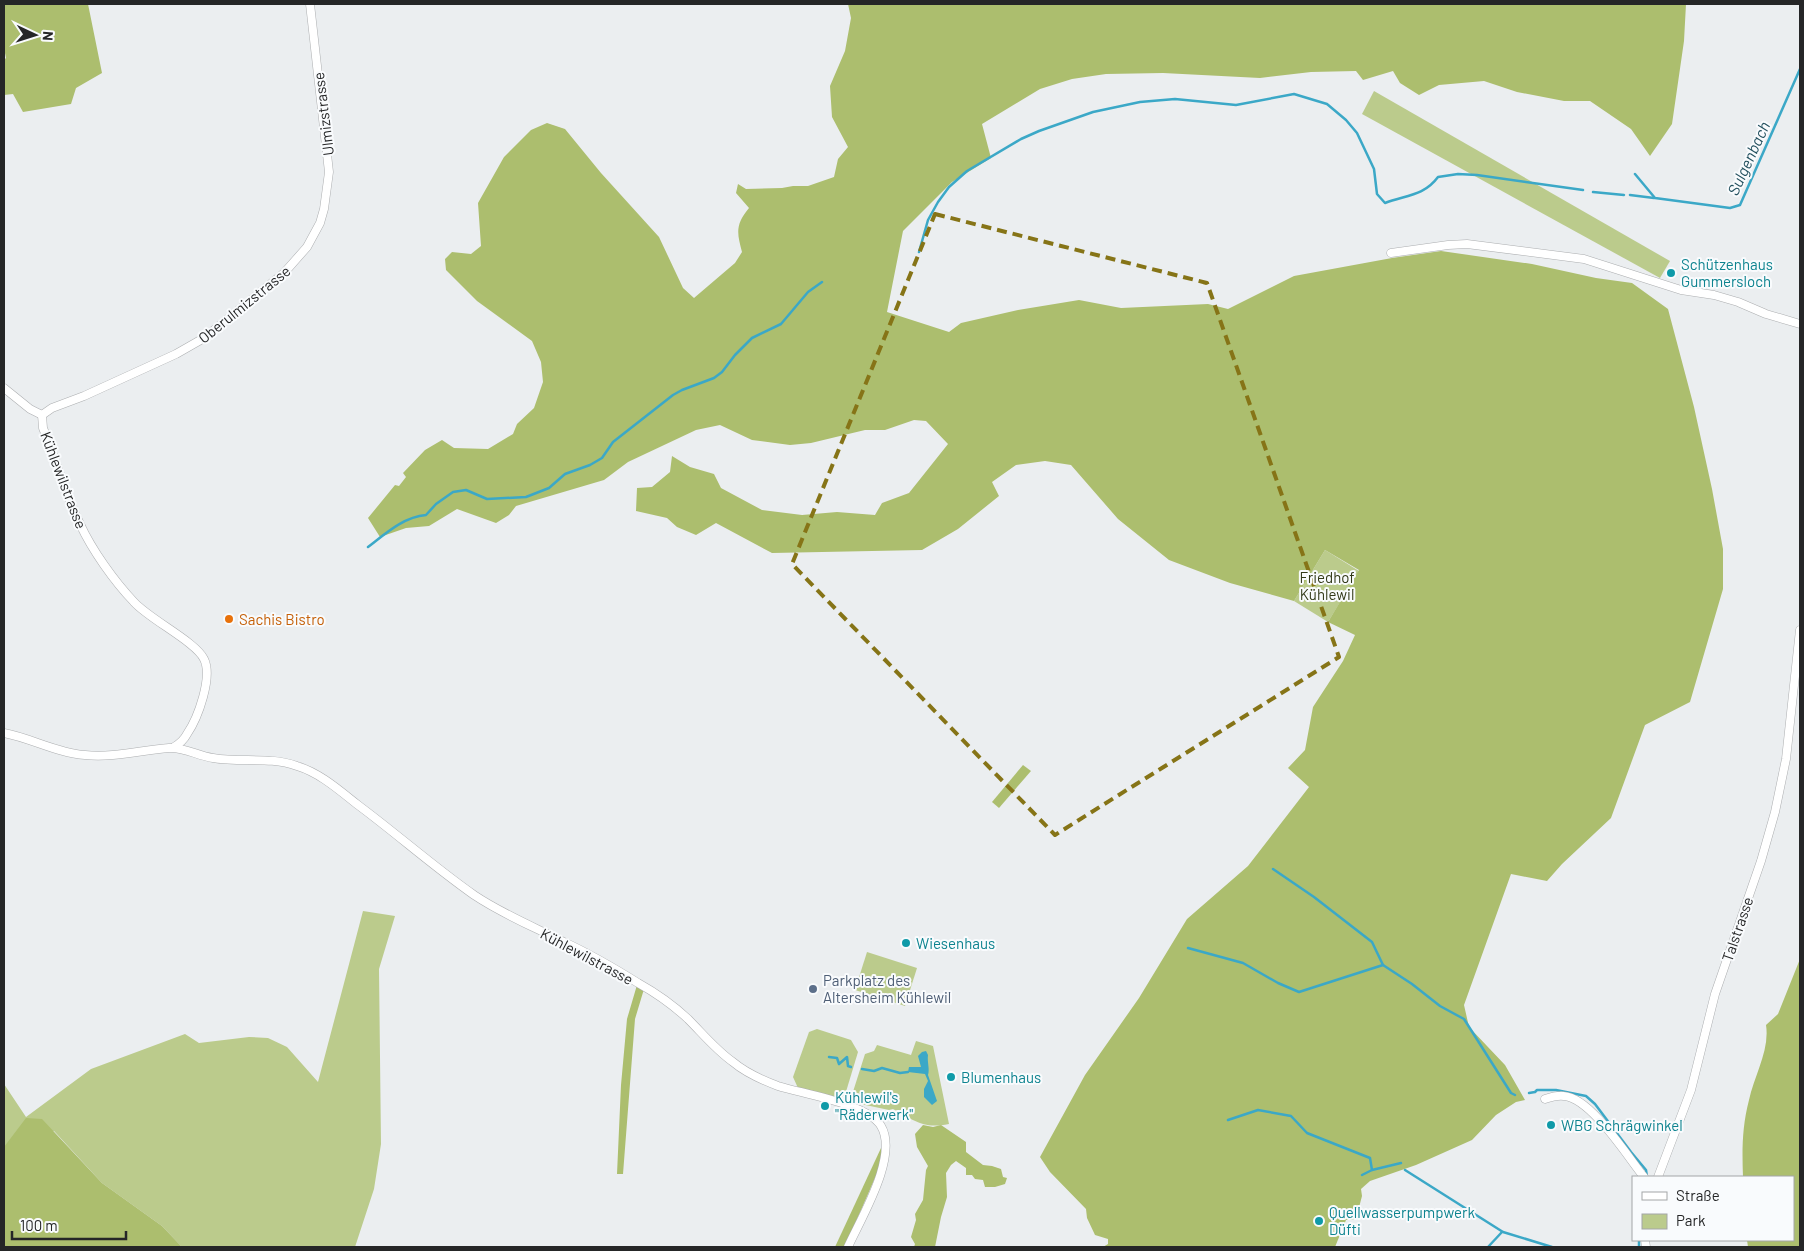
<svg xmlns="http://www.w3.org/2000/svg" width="1804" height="1251" font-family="Barlow,sans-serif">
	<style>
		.green { fill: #bbcb8c }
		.forest { fill: #acbe6e }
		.water { fill: #3ba8c7 }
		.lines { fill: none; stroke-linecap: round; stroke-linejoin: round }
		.stream { stroke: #3ba8c7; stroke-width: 2.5 }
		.minor-casing { stroke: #acaeb0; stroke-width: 9 }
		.minor { stroke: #fff; stroke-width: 8 }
		.marked { fill: none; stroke: #867417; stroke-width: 4; stroke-dasharray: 10 6; stroke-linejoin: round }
		.culture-dot { fill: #0f9aa8; stroke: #f9fbfd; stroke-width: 2 }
		.food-dot { fill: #e8710a; stroke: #f9fbfd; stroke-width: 2 }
		.service-dot { fill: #5c6f8a; stroke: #f9fbfd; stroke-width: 2 }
		.labels { text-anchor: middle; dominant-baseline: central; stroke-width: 4; stroke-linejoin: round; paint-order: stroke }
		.street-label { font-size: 15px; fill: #252627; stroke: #f9fbfd }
		.culture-label { font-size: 15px; fill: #0d838f; stroke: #f9fbfd; text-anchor: start }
		.park-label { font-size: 15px; fill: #323917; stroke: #f9fbfd }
		.food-label { font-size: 15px; fill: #c56008; stroke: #f9fbfd; text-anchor: start }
		.service-label { font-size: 15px; fill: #4e5e75; stroke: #f9fbfd; text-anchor: start }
		.water-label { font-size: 16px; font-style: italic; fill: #23505e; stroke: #f9fbfd }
	</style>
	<rect width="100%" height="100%" fill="#ebeef0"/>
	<g class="green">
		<polygon points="1374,91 1670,261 1660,278 1362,114"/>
		<polygon points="1325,550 1359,571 1328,622 1294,601"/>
		<polygon points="363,911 395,916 379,969 381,1144 374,1189 355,1247 182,1247 162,1226 102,1183 54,1131 4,1147 4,1084 26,1117 91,1069 185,1034 199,1043 249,1037 268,1038 287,1047 318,1082"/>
		<polygon points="867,952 917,968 905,1006 855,990"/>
		<polygon points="817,1029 851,1040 858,1052 845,1095 837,1099 798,1088 793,1077 809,1032"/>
		<path d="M916,1041L933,1046L949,1124C922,1129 916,1121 893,1109L889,1110L856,1103L851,1098L865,1054L874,1051L877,1045L911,1055Z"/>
	</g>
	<g class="forest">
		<polygon points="4,4 88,4 102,73 76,88 71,104 23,112 13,94 4,95 4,60 6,58 4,48"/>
		<path d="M848,4H1686L1684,41L1672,124L1650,156L1631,129L1590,101H1564L1517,92L1484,81L1439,85L1419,95L1400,83L1393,71L1363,80L1356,71L1311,72L1260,78L1163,73L1106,74L1072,79L1040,89L982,124L991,158L952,182L903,231L887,312L949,332L961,323L1018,310L1079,300L1121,308L1208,304L1228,309L1294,276L1392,258L1441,251L1532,264L1596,278L1632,283L1668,309L1694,407L1712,489L1723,549V589L1690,702L1645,725L1611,818L1562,864L1547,881L1511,874L1464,1005L1469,1027L1505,1065L1525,1100L1516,1102L1496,1115L1472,1140L1416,1165L1370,1181L1361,1189L1362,1196L1356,1219L1346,1220L1335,1247H1103L1108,1244V1239L1095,1235L1087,1218L1086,1209L1050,1172L1040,1157L1085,1075L1139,998L1187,919L1248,866L1309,787L1288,768L1305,750L1313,707L1343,661L1355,635L1328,622L1359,570L1325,550L1294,601L1230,583L1169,560L1118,519L1071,465L1045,461L1016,465L992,482L999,496L958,529L922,550L772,553L716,523L696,535L677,527L667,518L636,511L637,488L652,487L670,472L672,456L690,467L714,474L721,488L762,510L802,515L837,512L875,515L882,503L909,493L948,444L926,421L914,420L885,430H865L811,443L790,445L752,440L720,425L696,430L628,462L604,480L516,506L509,515L496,523L457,509L429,526L406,528L380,537L368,518L395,485L399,486L406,477L403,473L425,450L442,440L454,448L488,449L513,434L517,424L534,408L543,382L541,362L532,341L477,301L446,270L445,259L452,252L471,254L481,246L478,203L504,157L531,130L547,123L565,129L601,173L659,237L683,288L694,298L735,263L742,252C737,233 735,225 749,208L736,193L738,184L746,189L782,188L793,186H808L834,177L838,159L848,147L832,117L830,86L845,51L851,18Z"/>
		<polygon points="1023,765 1031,771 999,808 992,802"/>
		<path d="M1800,959V1247H1748L1747,1240H1793V1177H1743C1742,1150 1742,1127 1749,1100C1754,1076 1770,1050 1766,1025L1778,1014Z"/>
		<polygon points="637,985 644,989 635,1019 623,1174 617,1174 621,1085 627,1019"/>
		<polygon points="26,1118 42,1119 102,1183 162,1226 182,1247 4,1247 4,1147"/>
		<polygon points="923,1125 933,1127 941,1125 966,1142 966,1152 983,1165 992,1166 1001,1169 1003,1177 1007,1178 1005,1184 995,1187 985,1187 983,1180 975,1179 972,1175 966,1175 966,1168 956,1161 951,1165 946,1173 947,1197 941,1217 935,1247 914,1247 915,1244 911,1237 916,1220 915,1214 923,1200 926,1170 928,1166 917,1147 915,1134"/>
		<polygon points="883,1147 881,1164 845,1247 835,1247 881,1148"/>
	</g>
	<path class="water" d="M926,1051L928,1055C927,1062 930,1069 928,1075L937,1101L932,1105L924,1097V1089L928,1081L925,1074L908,1072L909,1067H921L918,1056L922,1052Z"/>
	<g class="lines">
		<g class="stream">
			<polyline points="1635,174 1655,198 1730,208 1740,205 1800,69"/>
			<polyline points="1593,192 1624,195"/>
			<polyline points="1630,195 1654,198"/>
			<path d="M919,252L928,220L938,202L949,187L967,171L1021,139L1039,131L1093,112L1140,102L1175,99L1236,105L1294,94L1327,104L1346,120L1357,133L1374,169L1377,194L1385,203C1406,195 1424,196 1438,177L1458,174L1477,175L1583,190"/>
			<path d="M368,547C385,534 403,517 426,515L436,504L453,492L466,490L487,499L526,497L549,488L565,474L590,465L602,458L613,442L673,395L682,390L714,378L722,372L735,355L752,338L781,324L808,292L822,282"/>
			<polyline points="1273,869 1314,897 1372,942 1383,965 1412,984 1440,1006 1464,1019 1511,1093 1515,1095"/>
			<polyline points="1188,948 1243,963 1278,983 1299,992 1383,965"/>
			<polyline points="829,1057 837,1058 839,1064 847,1057 848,1066 851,1067"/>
			<polyline points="862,1069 874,1071 882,1068 900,1073 908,1072"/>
			<polyline points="1529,1093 1535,1092 1537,1090 1556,1090 1586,1096 1595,1104 1631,1152 1646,1170 1647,1177"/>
			<polyline points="1228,1120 1258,1110 1291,1116 1307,1133 1370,1158 1372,1170 1401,1163"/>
			<polyline points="1405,1170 1503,1232 1552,1247"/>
			<polyline points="1362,1175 1372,1170"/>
			<polyline points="1488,1247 1502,1232"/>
			<polyline points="1639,1247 1639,1240"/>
		</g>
		<g class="minor-casing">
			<g id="minor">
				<polyline points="1391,253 1448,245 1467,244 1584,259 1681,290 1714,295 1738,302 1766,314 1800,324"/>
				<polyline points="4,388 30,409 42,415"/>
				<polyline points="42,415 52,408 84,396 176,354 204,338 284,273 307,247 320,223 324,209 329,172 310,4"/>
				<path d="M42,415L43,428C56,460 65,493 80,524C92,550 114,581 134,602C149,619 196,642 204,659C213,677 198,718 187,734C184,740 179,744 174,747"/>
				<path d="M4,733C31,738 57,753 85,755C113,758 142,750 169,748C184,747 198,756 213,758C241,763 269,756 297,766C320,773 339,790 358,805C397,834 434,867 474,895C504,915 532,926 564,942C590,954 614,968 638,983C656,993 673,1005 688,1019C703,1034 716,1050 733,1062C746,1073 762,1080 778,1086C803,1094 868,1104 881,1126C899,1156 861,1218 848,1247"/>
				<path d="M1545,1099C1551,1097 1557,1095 1564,1096C1591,1098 1627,1156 1644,1177"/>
				<polyline points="1658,1177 1691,1090 1715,994 1761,861 1775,812 1786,759 1800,630"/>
				<polyline points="1645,1240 1646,1247"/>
			</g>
		</g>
		<use href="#minor" class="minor"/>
	</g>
	<path class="marked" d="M935,214L1207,283L1339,657L1055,835L792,564Z"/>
	<g class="culture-dot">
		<circle cx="1671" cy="273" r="5"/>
		<circle cx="906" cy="943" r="5"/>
		<circle cx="951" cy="1077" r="5"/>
		<circle cx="825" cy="1106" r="5"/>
		<circle cx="1551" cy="1125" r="5"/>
		<circle cx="1319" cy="1221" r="5"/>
	</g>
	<circle class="food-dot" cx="229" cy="619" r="5"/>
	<circle class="service-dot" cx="813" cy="989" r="5"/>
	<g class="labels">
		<g class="street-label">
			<text transform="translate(323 114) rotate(-97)">Ulmizstrasse</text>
			<text transform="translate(244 304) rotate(-39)">Oberulmizstrasse</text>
			<text transform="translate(64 480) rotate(69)">Kühlewilstrasse</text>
			<text transform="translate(1737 929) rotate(-71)">Talstrasse</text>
			<text transform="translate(587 956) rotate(28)">Kühlewilstrasse</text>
		</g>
		<g class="culture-label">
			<text x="1681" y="264">Schützenhaus<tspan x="1681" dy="17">Gummersloch</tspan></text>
			<text x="916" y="943">Wiesenhaus</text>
			<text x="961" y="1077">Blumenhaus</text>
			<text x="835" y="1097">Kühlewil's<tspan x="835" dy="17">"Räderwerk"</tspan></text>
			<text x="1561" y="1125">WBG Schrägwinkel</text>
			<text x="1329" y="1212">Quellwasserpumpwerk<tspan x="1329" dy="17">Düfti</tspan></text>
		</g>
		<g class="park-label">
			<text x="1327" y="577">Friedhof<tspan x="1327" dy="17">Kühlewil</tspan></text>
		</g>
		<g class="food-label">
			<text x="239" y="619">Sachis Bistro</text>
		</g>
		<g class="service-label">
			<text x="823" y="980">Parkplatz des<tspan x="823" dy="17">Altersheim Kühlewil</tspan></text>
		</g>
		<g class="water-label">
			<text transform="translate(1748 158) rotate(-65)">Sulgenbach</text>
		</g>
	</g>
	<rect width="1804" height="1251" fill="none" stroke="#252627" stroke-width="10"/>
	<rect x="1632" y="1176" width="162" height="65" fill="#f9fbfd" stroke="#a4a6a7"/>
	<rect x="1642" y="1192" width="25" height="8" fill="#ffffff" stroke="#a4a6a7"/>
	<text x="1676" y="1201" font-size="15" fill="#252627">Straße</text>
	<rect x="1642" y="1214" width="25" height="15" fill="#bbcb8c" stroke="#a4a6a7"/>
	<text x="1676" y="1226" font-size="15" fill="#252627">Park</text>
	<g transform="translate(35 35) rotate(94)" stroke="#f9fbfd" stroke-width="4" paint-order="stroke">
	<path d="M0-4L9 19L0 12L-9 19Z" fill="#252627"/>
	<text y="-8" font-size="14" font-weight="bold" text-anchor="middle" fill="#252627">N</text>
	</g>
	<path d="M12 1231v8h114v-8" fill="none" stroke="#252627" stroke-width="2.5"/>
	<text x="20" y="1231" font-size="15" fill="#252627" stroke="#f9fbfd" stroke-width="4" paint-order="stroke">100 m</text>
</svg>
